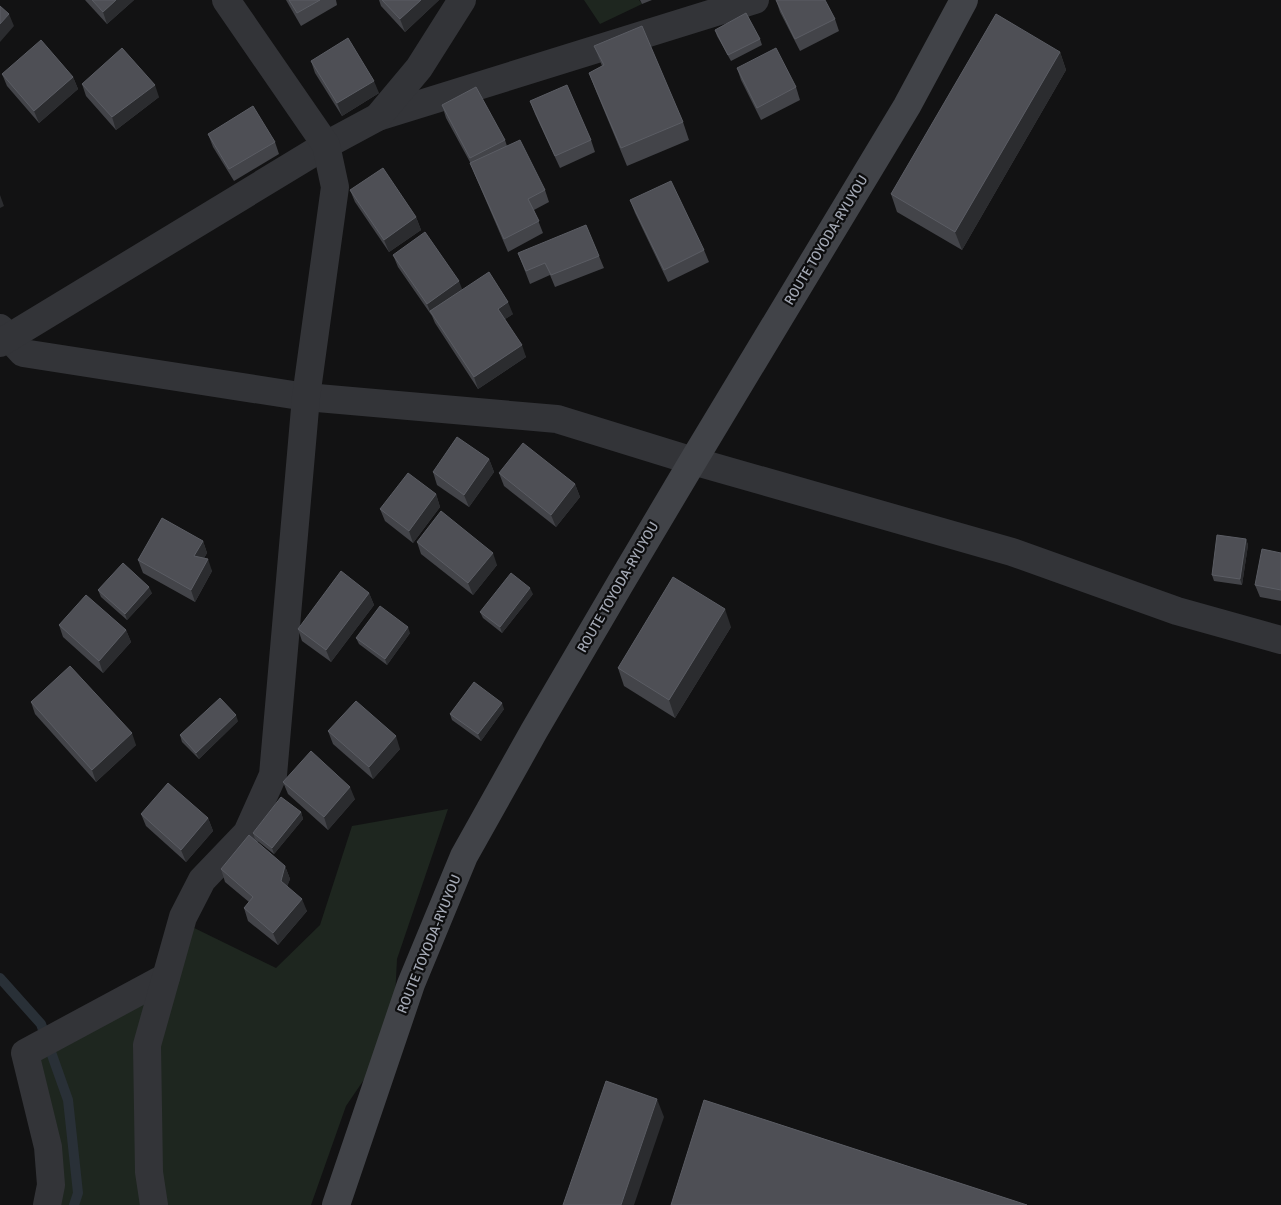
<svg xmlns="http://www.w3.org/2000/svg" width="1281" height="1205" font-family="Signika,sans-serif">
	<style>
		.green { fill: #1e261f }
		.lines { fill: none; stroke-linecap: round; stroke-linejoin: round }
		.stream { stroke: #293037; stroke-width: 10 }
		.minor { stroke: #333438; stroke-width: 28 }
		.tertiary { stroke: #333438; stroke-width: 28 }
		.secondary { stroke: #414348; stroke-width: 28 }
		.wall { fill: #434449 }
		.shaded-wall { fill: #2b2c2f }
		.building { fill: #4e4f55; stroke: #5b5d64 }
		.labels { text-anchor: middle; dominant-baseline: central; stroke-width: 4.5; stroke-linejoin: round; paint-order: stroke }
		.street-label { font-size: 14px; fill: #a3a8b4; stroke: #0d0d0e }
	</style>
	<rect width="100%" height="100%" fill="#121213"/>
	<g class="green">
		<polygon points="584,0 639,0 642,4 600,24"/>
		<polygon points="448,809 397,959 393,1037 346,1106 311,1205 45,1205 28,1066 166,977 182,922 276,968 320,925 352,826"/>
	</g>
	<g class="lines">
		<polyline class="stream" points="0,978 41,1024 68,1100 78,1193 74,1205"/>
		<g class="minor">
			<polyline points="378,117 755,0"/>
			<polyline points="0,328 23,353 306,397 557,419 693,461"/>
			<polyline points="0,343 326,145 378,117 419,68 462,0"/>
			<polyline points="47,1205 51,1185 48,1147 25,1053 166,977"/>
			<polyline points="154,1205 149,1172 147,1045 183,917 202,880 247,833 273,775 306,397 335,187 326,145 226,0"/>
		</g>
		<polyline class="tertiary" points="693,461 1012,552 1177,611 1281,640"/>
		<polyline class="secondary" points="336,1205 411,984 464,856 534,731 620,584 693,461 907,106 964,0"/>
	</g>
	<g class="wall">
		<polygon points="85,0 134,0 107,24"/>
		<polygon points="286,0 336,0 337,5 301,26"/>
		<polygon points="379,0 439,0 405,32 381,6"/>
		<polygon points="640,0 652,0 642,4"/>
		<polygon points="776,0 835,19 839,31 800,51 780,12"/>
		<polygon points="715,30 760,39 762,45 731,61 717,36"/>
		<polygon points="594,46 683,122 689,140 627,166 596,91 589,73 602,66"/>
		<polygon points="1060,52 1066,70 962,250 897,212 891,194"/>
		<polygon points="311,61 379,93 342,116 315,73"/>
		<polygon points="737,68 796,87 800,100 761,120 741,80"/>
		<polygon points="2,74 73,77 78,89 39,123 7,86"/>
		<polygon points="82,84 159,97 116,130 86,96"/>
		<polygon points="530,101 591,140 595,152 560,168 535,114"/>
		<polygon points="442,105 505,140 507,146 545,190 549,202 534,210 543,233 508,252 475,175 471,164 446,118"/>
		<polygon points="208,134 275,142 279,154 234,181 213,147"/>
		<polygon points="350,190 416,217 421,230 389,252 355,202"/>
		<polygon points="630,200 704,250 709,262 668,282 635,213"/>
		<polygon points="518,253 599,256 604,268 555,287 550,275 530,284"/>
		<polygon points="393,255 462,290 513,314 505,319 526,357 478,389 435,323 432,316 398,267"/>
		<polygon points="489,459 494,472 469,507 437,485 433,472"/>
		<polygon points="499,473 575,484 580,497 556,527 504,486"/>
		<polygon points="436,494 440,507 413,543 385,521 380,509"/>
		<polygon points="1246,539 1248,545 1242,585 1214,581 1212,575"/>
		<polygon points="203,541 207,553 204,558 212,571 195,602 143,573 138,560"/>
		<polygon points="417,542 497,565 473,595 421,554"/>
		<polygon points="1281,553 1281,601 1260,597 1255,585"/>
		<polygon points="98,590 152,593 127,620 101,597"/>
		<polygon points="369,593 374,605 331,662 302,641 298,629"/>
		<polygon points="533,594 502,633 483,618 480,612"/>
		<polygon points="59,625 126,630 131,642 103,673 63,637"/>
		<polygon points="731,627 675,718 624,686 618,668"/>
		<polygon points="410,633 387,665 359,644 356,638"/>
		<polygon points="31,702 136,745 96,782 35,714"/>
		<polygon points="504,709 481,741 452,720 450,714"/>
		<polygon points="238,721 199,759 182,742 180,735"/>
		<polygon points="328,731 400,749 373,779 333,744"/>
		<polygon points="283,782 355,799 328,830 288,794"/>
		<polygon points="301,812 303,819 274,854 255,839 253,833"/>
		<polygon points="141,814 208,818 213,831 186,862 146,826"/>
		<polygon points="285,866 290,879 287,886 307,911 278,945 248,921 244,908 249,902 225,882 221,869"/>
	</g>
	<g class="shaded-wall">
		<polygon points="116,0 134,0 107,24 103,12"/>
		<polygon points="421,0 439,0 405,32 400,19"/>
		<polygon points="9,14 14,26 0,42 0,24"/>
		<polygon points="1060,52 1066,70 962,250 955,232"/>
		<polygon points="73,77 78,89 39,123 34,111"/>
		<polygon points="374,81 379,93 342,116 337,103"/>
		<polygon points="155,85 159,97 116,130 112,117"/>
		<polygon points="0,195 4,206 0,208"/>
		<polygon points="416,217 421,230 389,252 384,240"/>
		<polygon points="459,281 464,294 430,311 432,316 427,304"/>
		<polygon points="508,302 513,314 502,321 498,309"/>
		<polygon points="522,345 526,357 478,389 474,377"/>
		<polygon points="489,459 494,472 469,507 464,495"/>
		<polygon points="575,484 580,497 556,527 551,515"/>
		<polygon points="436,494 440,507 413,543 409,531"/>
		<polygon points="1246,539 1248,545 1242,585 1240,579"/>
		<polygon points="203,541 207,553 198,569 194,556"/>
		<polygon points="493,553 497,565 473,595 468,583"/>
		<polygon points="208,559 212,571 195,602 191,590"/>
		<polygon points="149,587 152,593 127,620 125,614"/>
		<polygon points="530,588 533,594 502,633 500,627"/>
		<polygon points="369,593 374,605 331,662 326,650"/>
		<polygon points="725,609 731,627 675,718 669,700"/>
		<polygon points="408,627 410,633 387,665 385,659"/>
		<polygon points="126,630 131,642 103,673 99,661"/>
		<polygon points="502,703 504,709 481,741 478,734"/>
		<polygon points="236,715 238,721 199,759 196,753"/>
		<polygon points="132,733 136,745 96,782 92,770"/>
		<polygon points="396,736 400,749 373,779 369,767"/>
		<polygon points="350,787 355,799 328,830 324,817"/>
		<polygon points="301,812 303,819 274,854 272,848"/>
		<polygon points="208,818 213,831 186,862 181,850"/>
		<polygon points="285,866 290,879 285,893 281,881"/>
		<polygon points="302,899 307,911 278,945 273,933"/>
		<polygon points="657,1099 664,1117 634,1205 621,1205"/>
	</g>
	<g class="building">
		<polygon points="92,0 116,0 103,12"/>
		<polygon points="289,0 320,0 297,13"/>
		<polygon points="382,0 421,0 400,19"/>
		<polygon points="776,0 825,0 835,19 795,39"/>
		<polygon points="0,6 9,14 0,24"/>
		<polygon points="746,13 760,39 728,55 715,30"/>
		<polygon points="996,14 1060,52 955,232 891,194"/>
		<polygon points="642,26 683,122 621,148 589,73 604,65 594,46"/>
		<polygon points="348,38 374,81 337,103 311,61"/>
		<polygon points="41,40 73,77 34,111 2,74"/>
		<polygon points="122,48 155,85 112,117 82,84"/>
		<polygon points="776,48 796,87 757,108 737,68"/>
		<polygon points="567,85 591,140 555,156 530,101"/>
		<polygon points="476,87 505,140 470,158 442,105"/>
		<polygon points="253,106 275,142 229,169 208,134"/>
		<polygon points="520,140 545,190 528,199 539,221 504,239 470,163"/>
		<polygon points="383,168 416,217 384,240 350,190"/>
		<polygon points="671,181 704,250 664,270 630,200"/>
		<polygon points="586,225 599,256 551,275 545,263 526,271 518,253"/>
		<polygon points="425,232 459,281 427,304 393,255"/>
		<polygon points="489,272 508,302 498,309 522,345 474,377 430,311"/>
		<polygon points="457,437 489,459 464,495 433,472"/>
		<polygon points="523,443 575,484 551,515 499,473"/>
		<polygon points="408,473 436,494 409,531 380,509"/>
		<polygon points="441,511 493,553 468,583 417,542"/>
		<polygon points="162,518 203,541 194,556 208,559 191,590 138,560"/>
		<polygon points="1217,535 1246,539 1240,579 1212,575"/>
		<polygon points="1262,549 1281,553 1281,590 1255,585"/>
		<polygon points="123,563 149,587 125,614 98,590"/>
		<polygon points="341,571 369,593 326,650 298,629"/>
		<polygon points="511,573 530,588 500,627 480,612"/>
		<polygon points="673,577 725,609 669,700 618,668"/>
		<polygon points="86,595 126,630 99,661 59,625"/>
		<polygon points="380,606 408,627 385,659 356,638"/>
		<polygon points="70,666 132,733 92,770 31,702"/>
		<polygon points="474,682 502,703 478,734 450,714"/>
		<polygon points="220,698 236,715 196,753 180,735"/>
		<polygon points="356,701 396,736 369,767 328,731"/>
		<polygon points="311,751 350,787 324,817 283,782"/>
		<polygon points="168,783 208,818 181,850 141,814"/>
		<polygon points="281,797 301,812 272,848 253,833"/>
		<polygon points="249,835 285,866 281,881 302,899 273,933 244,908 253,897 221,869"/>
		<polygon points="606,1081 657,1099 621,1205 563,1205"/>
		<polygon points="704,1100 1027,1205 671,1205"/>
	</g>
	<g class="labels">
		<g class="street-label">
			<text transform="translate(826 240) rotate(-59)">ROUTE TOYODA-RYUYOU</text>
			<text transform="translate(618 587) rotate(-60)">ROUTE TOYODA-RYUYOU</text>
			<text transform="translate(429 944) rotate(-68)">ROUTE TOYODA-RYUYOU</text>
		</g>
	</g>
</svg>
